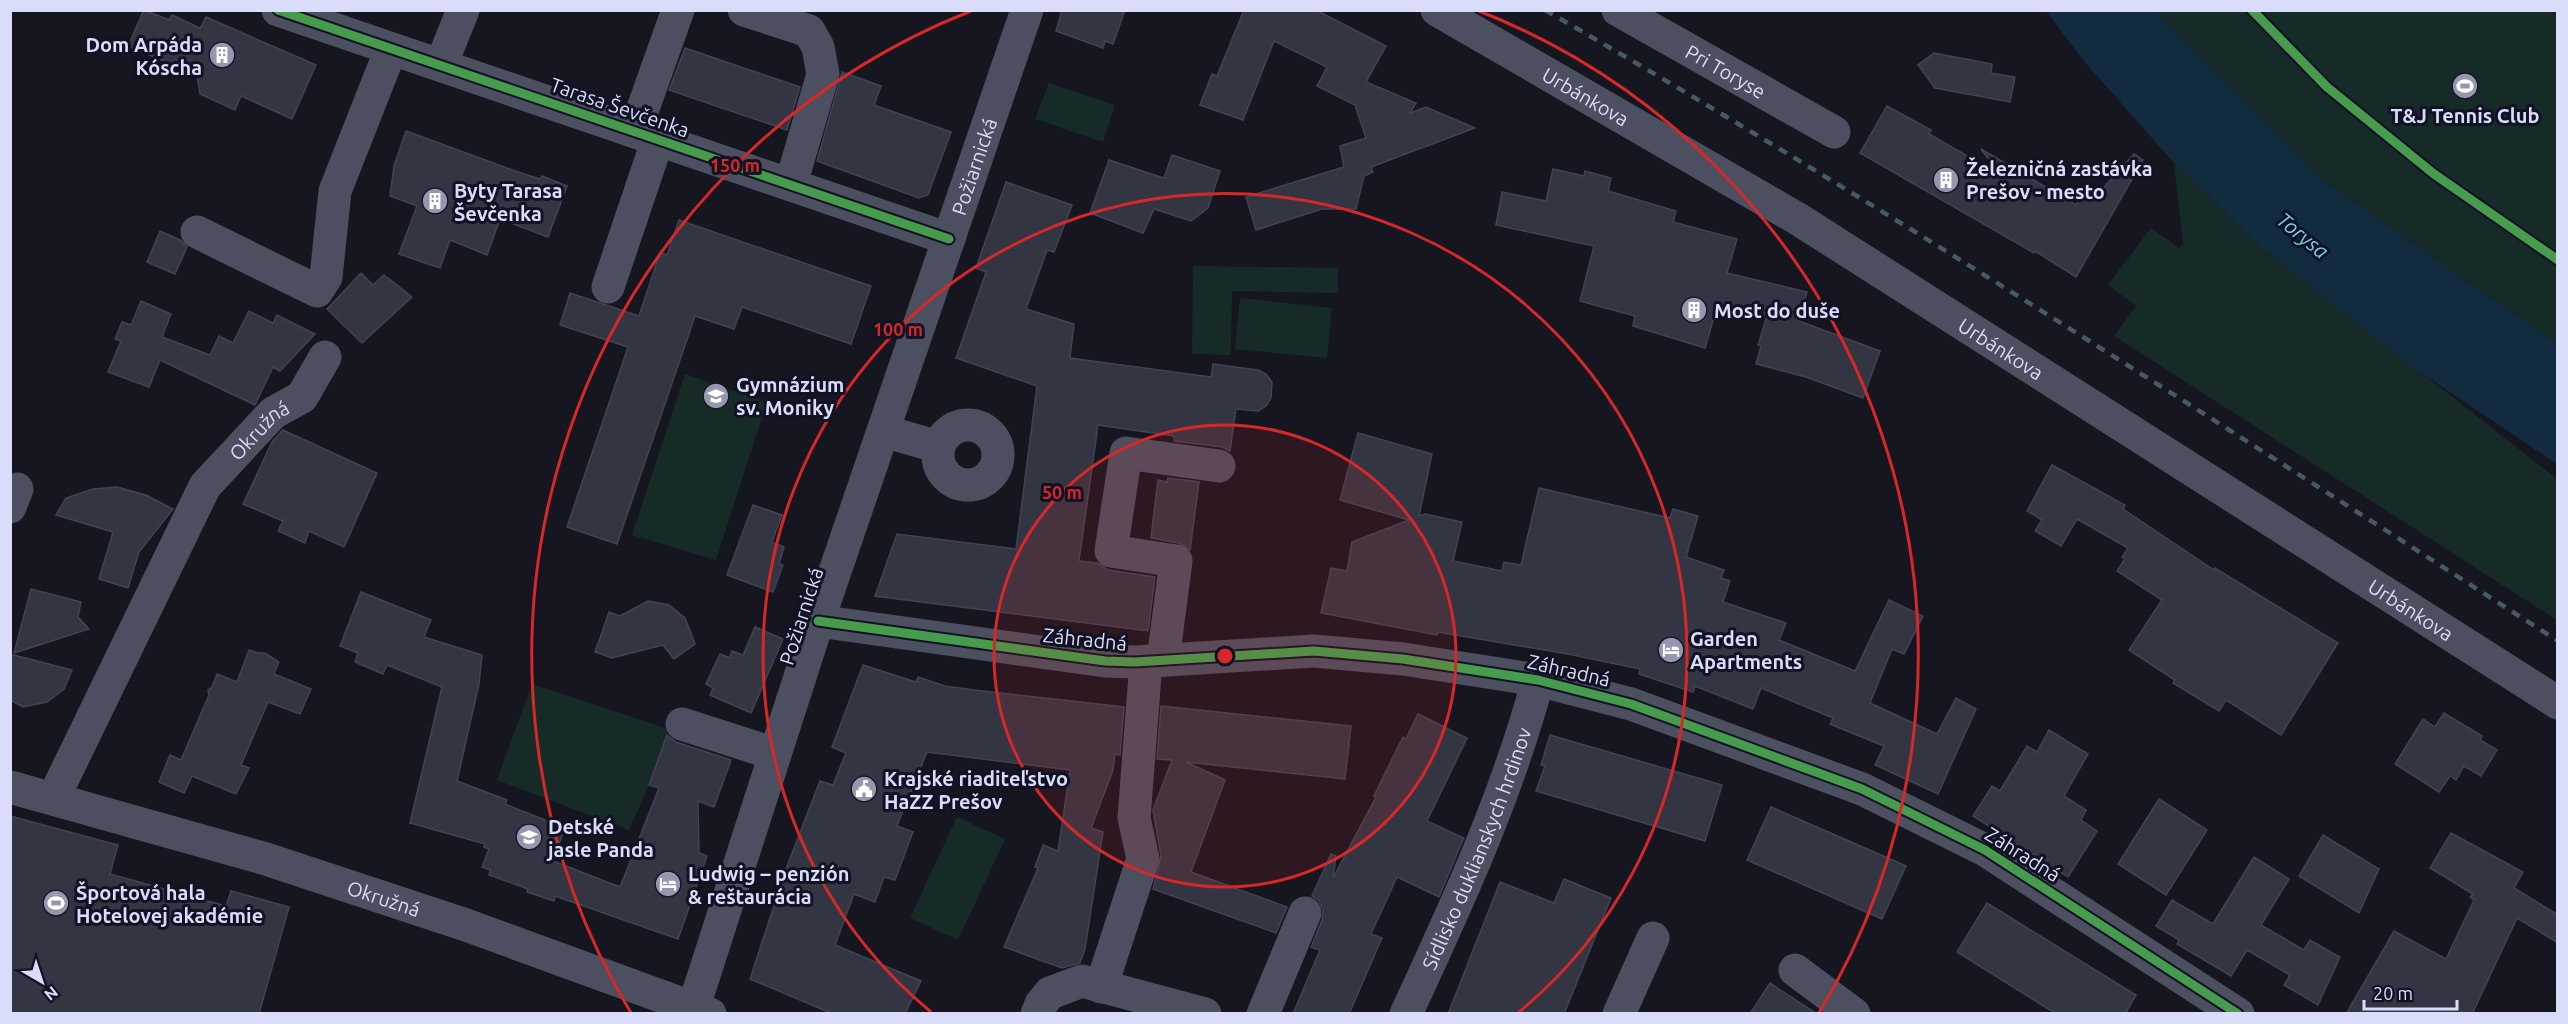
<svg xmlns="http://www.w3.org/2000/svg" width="2568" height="1024" font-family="Ubuntu,sans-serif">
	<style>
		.green { fill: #162b27 }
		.water { fill: #132b3f }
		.building { fill: #343542; stroke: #424253; stroke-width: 1.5 }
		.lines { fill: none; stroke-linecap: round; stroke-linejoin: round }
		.minor { stroke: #4c4f60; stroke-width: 33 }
		.rail { stroke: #455a63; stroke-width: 4.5; stroke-dasharray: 9 8; stroke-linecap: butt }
		.cycleway-casing { stroke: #121225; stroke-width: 13 }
		.cycleway { stroke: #469c4c; stroke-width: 9 }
		.ring { fill: none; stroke: #d62828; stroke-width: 3 }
		.labels { text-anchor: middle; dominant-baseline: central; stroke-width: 6; stroke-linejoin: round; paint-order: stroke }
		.poi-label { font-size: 20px; font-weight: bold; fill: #daddfa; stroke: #121225; text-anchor: start }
		.street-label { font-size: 20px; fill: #daddfa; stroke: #121225 }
		.water-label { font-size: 21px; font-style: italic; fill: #75cdee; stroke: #121225 }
		.centre { fill: #d62828; stroke: #121225; stroke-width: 3 }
		.ring-label { font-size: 18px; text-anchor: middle; font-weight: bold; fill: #d62828; stroke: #121225; stroke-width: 6; stroke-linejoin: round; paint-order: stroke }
	</style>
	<rect width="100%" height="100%" fill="#161621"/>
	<g class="green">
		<polygon points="2154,11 2557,11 2557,344 2321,179"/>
		<polygon points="1049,83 1115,105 1103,142 1035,119"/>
		<polygon points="2174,163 2261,247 2557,479 2557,620 2114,336 2136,306 2108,285 2151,228 2179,248 2183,244"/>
		<polygon points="1193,266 1338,268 1338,293 1232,291 1231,355 1192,354"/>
		<polygon points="1240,298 1332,308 1327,358 1235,349"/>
		<polygon points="685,374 767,402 716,560 632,535"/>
		<polygon points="532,684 669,729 649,785 629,830 497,780"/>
		<polygon points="957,817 1005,839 958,940 910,918"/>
	</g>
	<polygon class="water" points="2046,11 2154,11 2321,179 2557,344 2557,464 2414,368 2261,247 2174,163 2083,60"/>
	<g class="building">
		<polygon points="144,10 169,20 172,15 200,28 206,17 316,65 292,119 241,96 235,110 200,94 197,75 128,46"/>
		<polygon points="1062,10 1125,10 1113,44 1105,41 1103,48 1056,31"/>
		<polygon points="1244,10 1316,10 1386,46 1366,82 1416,103 1410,113 1426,107 1475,128 1371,167 1373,172 1364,176 1356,209 1322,209 1256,230 1246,197 1344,167 1340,146 1366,138 1355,105 1317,86 1327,67 1274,41 1243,120 1200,105 1212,74 1217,76"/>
		<polygon points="685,48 800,87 787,130 669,90"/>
		<polygon points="1934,53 1992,64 1991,73 2015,77 2010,102 1935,88 1918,65"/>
		<polygon points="842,72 881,86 874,105 951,132 928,195 919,198 817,161"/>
		<polygon points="1887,106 1931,130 1929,134 2000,175 1981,149 2076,205 2084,189 2096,196 2134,154 2143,160 2076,277 2035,251 2034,253 1860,153"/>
		<polygon points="406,131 518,172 540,179 542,176 567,186 548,237 500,219 487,255 450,240 440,268 399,254 417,206 390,196 394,166"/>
		<polygon points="1172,155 1220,171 1208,208 1191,221 1154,209 1143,233 1090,213 1109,160 1164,178"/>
		<polygon points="1553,169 1584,176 1585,171 1611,178 1608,191 1676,211 1673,222 1737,239 1727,273 1807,292 1799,321 1880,351 1863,398 1806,377 1756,364 1761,346 1758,345 1767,316 1718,303 1705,348 1633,326 1635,316 1580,301 1594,246 1496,225 1502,192 1546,201"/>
		<polygon points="1006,182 1072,205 1054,252 1047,250 1026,309 1074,324 1070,358 1211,377 1213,364 1258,370 1266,374 1272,382 1271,398 1266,406 1258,411 1236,409 1230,451 1222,447 1174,441 1174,436 1098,425 1079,561 1097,563 1108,570 1155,577 1148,631 875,596 897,534 1016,549 1037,386 956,358 986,272 976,268"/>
		<polygon points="679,220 871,286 851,344 742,307 734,329 695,316 617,544 567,527 628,347 560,325 570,293 639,316 660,253 667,255"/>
		<polygon points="160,231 180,240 187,247 175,274 147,262"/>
		<polygon points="361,273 373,285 384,275 412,297 362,343 327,309"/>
		<polygon points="141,301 171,314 162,337 210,355 219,336 233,343 249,311 273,323 277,315 315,334 280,371 273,367 255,405 160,360 149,387 108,372 121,341 115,339 122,322 131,325"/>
		<polygon points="283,430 377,473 344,547 309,531 305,543 278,531 283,521 243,504 272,442"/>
		<polygon points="1358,433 1432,454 1419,516 1425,514 1462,522 1453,561 1502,571 1504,562 1521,565 1539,488 1670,518 1673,509 1698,516 1686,557 1724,570 1721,578 1730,581 1723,602 1786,623 1779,640 1855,671 1889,600 1923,616 1904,654 1892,649 1870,703 1937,734 1956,698 1976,709 1938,794 1875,765 1884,746 1830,724 1833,718 1761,688 1753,709 1695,686 1693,692 1639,674 1640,669 1568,654 1438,632 1437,635 1321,613 1331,568 1347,571 1352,542 1409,520 1340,500"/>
		<polygon points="2052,465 2125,505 2123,509 2214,570 2215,568 2338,643 2281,735 2226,700 2219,711 2173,683 2175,680 2129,650 2162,600 2117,571 2125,559 2122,557 2128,548 2077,519 2061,546 2035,531 2042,520 2027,511"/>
		<polygon points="1168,478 1199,482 1190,550 1179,543 1151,538 1158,480 1167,482"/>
		<polygon points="117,487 146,495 173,509 139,552 128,588 99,579 113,532 56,515 66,498 93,489"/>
		<polygon points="753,505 782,515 772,542 784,547 779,564 783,565 773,592 727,575"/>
		<polygon points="31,589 81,602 78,617 89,629 14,653"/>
		<polygon points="361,592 431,620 424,637 482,655 479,684 457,781 507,800 505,804 555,824 553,830 563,833 553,861 620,887 659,788 649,785 667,735 676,742 731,760 714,807 698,801 699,853 707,856 678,939 555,896 554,901 527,892 528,889 489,875 490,870 482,867 489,849 484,847 485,844 410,823 442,687 387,665 383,674 355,662 358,653 340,646"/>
		<polygon points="648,601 669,605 685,618 695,644 674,659 663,645 612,658 595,652 609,612 620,616"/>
		<polygon points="755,627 783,639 751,713 710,695 713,688 706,684 720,654 730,658 732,651 743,655"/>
		<polygon points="249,650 258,653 265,653 279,662 274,674 311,689 300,714 268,702 241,765 249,768 236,794 192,776 184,793 159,782 170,755 181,760 209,695 208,690 212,687 217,674 237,682"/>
		<polygon points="10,654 72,670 64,689 47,702 23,707 10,700"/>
		<polygon points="863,665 916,682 918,677 945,686 974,690 1124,707 1120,755 1115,754 1113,770 1091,828 1103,832 1085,949 1080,963 1062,968 1004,947 1038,868 1035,867 1043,845 1058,851 1070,770 927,752 897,826 913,832 895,880 884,877 875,902 854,894 835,945 921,981 905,1014 833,1014 750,979 787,866 820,781 833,785 846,753 832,747"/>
		<polygon points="1161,706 1351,726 1345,779 1186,762 1225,780 1191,872 1287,907 1276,933 1153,889 1161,856 1153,810 1172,760 1157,759"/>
		<polygon points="2444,713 2482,736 2480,740 2497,750 2481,776 2464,766 2456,780 2450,776 2439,792 2395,764 2423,719 2435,727"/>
		<polygon points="1418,714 1467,738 1427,821 1464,838 1462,842 1439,897 1397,877 1371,934 1382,938 1349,1014 1293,1014 1320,950 1311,947 1322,920 1323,910 1319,901 1312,896 1331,854 1336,856 1333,878 1376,797 1374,796 1403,737 1406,739"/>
		<polygon points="2049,730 2088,754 2064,796 2086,810 2081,820 2097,831 2068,877 1973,816 1992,786 2000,791 2027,746 2037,752"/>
		<polygon points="1550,735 1722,785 1705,841 1536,791 1545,766 1541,765"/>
		<polygon points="2159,799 2207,830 2166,895 2118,864"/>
		<polygon points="1771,807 1906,866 1882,919 1747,860"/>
		<polygon points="10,816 118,845 110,874 226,906 231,891 289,907 259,1014 10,1014"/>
		<polygon points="2451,833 2523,872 2514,888 2558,915 2558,943 2517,918 2472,1014 2346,1014 2394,931 2446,959 2474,900 2470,897 2473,894 2430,868"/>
		<polygon points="2323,835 2379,869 2359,913 2299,876"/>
		<polygon points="2254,857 2289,879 2261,925 2304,950 2310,940 2340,957 2318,1005 2284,985 2290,975 2247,950 2231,976 2177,944 2179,940 2156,926 2172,900 2213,924"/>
		<polygon points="1564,879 1611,898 1564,1014 1448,1014 1500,882 1554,903"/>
		<polygon points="1987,903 2136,995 2125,1014 2056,1014 1957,952"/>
		<polygon points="1770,983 1817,1014 1750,1014"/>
	</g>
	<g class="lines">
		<g class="minor">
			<polyline points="278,10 949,239"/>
			<polyline points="744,10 809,31 818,47 823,74 791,184"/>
			<path id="s1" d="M1437,10L1798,219L2558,703"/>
			<path id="s2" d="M1618,10L1834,132"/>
			<polyline points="441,65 463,10"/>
			<polyline points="635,131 678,10"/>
			<polyline points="197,232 317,291 326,277 335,191 391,49"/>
			<polyline points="608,287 658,139"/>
			<circle cx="968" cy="455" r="30"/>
			<polyline points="883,431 939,447"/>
			<polyline points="10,507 17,489"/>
			<polyline points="818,621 1105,661 1135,662 1314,651 1403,659 1538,680 1631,704 1862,789 1985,850 2238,1014"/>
			<polyline points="1163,660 1176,561 1111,551 1126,453 1219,466"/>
			<polyline points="682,724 775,754"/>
			<path id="s3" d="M10,787L266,859L466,925L710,1014"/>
			<path id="s4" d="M53,799L205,486L273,413L302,397L325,357"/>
			<polyline points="1795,970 1854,1014"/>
			<polyline points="1101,987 1143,859 1134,818 1146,662"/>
			<path id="s5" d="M694,1006L818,621L1027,10"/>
			<polyline points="1037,1014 1041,1004 1050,993 1082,981 1205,1014"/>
			<polyline points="1263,1014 1305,913"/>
			<path id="s6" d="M1406,1014C1457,904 1507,796 1538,680"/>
			<polyline points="1619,1014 1653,938"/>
		</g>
		<path class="rail" d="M1545,10C1890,209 2223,426 2558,641"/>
		<g class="cycleway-casing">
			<g id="cycleway">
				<polyline points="278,10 949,239"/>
				<polyline points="2252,10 2327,87 2434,174 2558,260"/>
				<polyline points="818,621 1105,661 1135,662 1314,651 1403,659 1538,680 1631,704 1862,789 1985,850 2238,1014"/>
			</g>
		</g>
		<use href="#cycleway" class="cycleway"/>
	</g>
	<circle cx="1225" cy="656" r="231" fill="#d62828" fill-opacity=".12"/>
	<g class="ring">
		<circle cx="1225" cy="656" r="231"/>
		<path d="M931 1012A462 462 0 1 1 1519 1012"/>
		<path d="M631 1013A693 693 0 0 1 971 11M1479 11A693 693 0 0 1 1819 1013"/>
	</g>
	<defs>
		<g id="building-disc" transform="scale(1.35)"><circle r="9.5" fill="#9597ae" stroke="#121225"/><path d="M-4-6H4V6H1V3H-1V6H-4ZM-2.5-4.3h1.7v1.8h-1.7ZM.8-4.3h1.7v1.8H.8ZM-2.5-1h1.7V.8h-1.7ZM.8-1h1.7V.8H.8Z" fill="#fff"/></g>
		<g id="stadium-disc" transform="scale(1.35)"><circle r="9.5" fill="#9597ae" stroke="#121225"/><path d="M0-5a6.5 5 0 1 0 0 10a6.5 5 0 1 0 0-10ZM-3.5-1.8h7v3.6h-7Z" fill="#fff"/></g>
		<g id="school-disc" transform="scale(1.35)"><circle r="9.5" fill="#9597ae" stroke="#121225"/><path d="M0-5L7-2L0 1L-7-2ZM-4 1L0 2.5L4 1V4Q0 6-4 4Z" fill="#fff"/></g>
		<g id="hotel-disc" transform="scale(1.35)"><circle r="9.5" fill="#9597ae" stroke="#121225"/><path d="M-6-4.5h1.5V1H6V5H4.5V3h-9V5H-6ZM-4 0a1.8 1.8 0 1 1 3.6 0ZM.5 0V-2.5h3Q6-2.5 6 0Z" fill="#fff"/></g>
		<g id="civic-disc" transform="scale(1.35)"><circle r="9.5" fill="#9597ae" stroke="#121225"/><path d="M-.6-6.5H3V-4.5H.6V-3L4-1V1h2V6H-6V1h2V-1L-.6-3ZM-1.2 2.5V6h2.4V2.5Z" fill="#fff"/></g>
	</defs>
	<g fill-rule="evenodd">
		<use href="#building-disc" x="222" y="55"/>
		<use href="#stadium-disc" x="2465" y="86"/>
		<use href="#building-disc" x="1946" y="180"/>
		<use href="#building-disc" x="435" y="201"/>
		<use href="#building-disc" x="1694" y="310"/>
		<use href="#school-disc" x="716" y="396"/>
		<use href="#hotel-disc" x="1671" y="650"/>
		<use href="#civic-disc" x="864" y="789"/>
		<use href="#school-disc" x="529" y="837"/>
		<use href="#hotel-disc" x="668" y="884"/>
		<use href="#stadium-disc" x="56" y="903"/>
	</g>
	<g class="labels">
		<g class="poi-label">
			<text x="202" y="44" text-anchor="end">Dom Arpáda<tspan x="202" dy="23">Kóscha</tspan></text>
			<text x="2465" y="115" text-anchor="middle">T&amp;J Tennis Club</text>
			<text x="1966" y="168">Železničná zastávka<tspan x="1966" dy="23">Prešov - mesto</tspan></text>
			<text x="454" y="190">Byty Tarasa<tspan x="454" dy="23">Ševčenka</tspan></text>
			<text x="1714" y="310">Most do duše</text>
			<text x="736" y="384">Gymnázium<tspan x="736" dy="23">sv. Moniky</tspan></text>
			<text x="1690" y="638">Garden<tspan x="1690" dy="23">Apartments</tspan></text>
			<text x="884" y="778">Krajské riaditeľstvo<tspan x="884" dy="23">HaZZ Prešov</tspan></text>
			<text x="548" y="826">Detské<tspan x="548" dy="23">jasle Panda</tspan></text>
			<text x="688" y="873">Ludwig – penzión<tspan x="688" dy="23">&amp; reštaurácia</tspan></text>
			<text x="76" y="892">Športová hala<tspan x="76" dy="23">Hotelovej akadémie</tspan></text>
		</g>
		<g class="street-label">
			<text stroke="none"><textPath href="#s2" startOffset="124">Pri Toryse</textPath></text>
			<text stroke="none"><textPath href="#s1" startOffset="172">Urbánkova</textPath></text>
			<text transform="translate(620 107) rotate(19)">Tarasa Ševčenka</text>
			<text stroke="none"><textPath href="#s5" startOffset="885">Požiarnická</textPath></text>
			<text stroke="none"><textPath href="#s1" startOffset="658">Urbánkova</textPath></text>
			<text stroke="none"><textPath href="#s4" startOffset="426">Okružná</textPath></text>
			<text stroke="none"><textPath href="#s1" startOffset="1144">Urbánkova</textPath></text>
			<text transform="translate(801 616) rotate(-72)">Požiarnická</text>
			<text transform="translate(1085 639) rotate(6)">Záhradná</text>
			<text transform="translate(1569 670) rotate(13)">Záhradná</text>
			<text stroke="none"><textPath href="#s6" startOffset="180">Sídlisko duklianskych hrdinov</textPath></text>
			<text transform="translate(2023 854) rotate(32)">Záhradná</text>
			<text stroke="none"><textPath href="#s3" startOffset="390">Okružná</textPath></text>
		</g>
		<g class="water-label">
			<text transform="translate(2303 235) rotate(39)">Torysa</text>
		</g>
	</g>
	<circle cx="1225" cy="656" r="9" class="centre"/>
	<g class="ring-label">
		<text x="735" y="172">150 m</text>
		<text x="898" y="336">100 m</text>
		<text x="1062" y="499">50 m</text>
	</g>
	<rect width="2568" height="1024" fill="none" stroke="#daddfa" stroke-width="24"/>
	<g transform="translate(42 982) rotate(141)" stroke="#121225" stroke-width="4.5" paint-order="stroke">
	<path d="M0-4.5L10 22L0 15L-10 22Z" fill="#daddfa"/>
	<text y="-9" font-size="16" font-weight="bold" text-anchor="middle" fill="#daddfa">N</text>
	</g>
	<path d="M2364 1000v9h93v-9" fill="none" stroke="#daddfa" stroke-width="3"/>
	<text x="2373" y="1000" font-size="18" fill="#daddfa" stroke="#121225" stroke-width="4.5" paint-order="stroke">20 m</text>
</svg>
